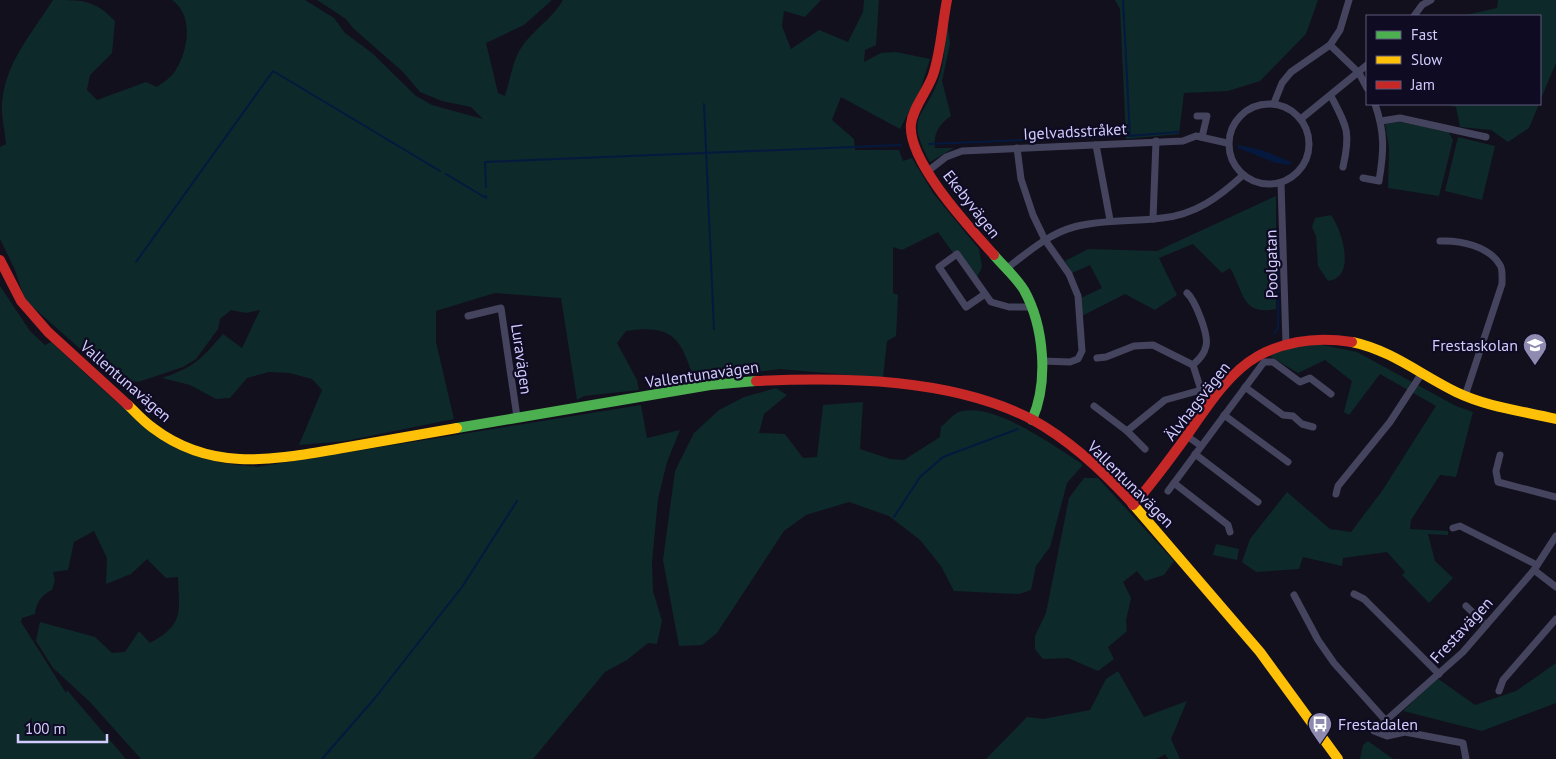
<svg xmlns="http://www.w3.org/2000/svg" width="1556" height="759" font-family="'PT Sans',sans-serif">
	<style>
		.green { fill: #0e292a }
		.water { fill: #05193f }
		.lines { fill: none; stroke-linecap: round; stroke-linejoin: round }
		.stream { stroke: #05193f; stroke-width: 2 }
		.street { stroke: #45445e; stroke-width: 7 }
		.fast { stroke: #4caf50; stroke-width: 10 }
		.slow { stroke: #ffc107; stroke-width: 10 }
		.jam { stroke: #c62828; stroke-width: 10 }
		.labels { text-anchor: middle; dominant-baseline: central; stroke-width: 4.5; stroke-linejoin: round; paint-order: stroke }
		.street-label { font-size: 16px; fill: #d2ccff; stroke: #0f0b22 }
		.poi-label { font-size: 16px; fill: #d2ccff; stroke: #0f0b22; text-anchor: end }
	</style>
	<rect width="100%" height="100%" fill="#12101d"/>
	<g class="green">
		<path d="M53,0C85,0 94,0 115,21L112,53L90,75L87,90L97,100L146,82L157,87C162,83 169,79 173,74C188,54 195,16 172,0H305L334,18L345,33L372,53L416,96L432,105L483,119L471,107L442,101L420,92L403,72L353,28L346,19L317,0H552L524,25L486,43L498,93L505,96C511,77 513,56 526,41C538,27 554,16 563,0H821L805,17L784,11L782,26L791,49L819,30L848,42L863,12L864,0H879L876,45L865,50L864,62L881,53L896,52L930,59L920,91L900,129L841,97L832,120L854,139L855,150H899L903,161L912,158L933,193L979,249L982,267L977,277L954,254L938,232L902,250L893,247V293L898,295L896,336L887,341L883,378L780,369L694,380C681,338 673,324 626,331L617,343L637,380L639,390L584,396L577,400L561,298L495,293L436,311V342L454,419L345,441L299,445L322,390L312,379L289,373L269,372L247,378L230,398L216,399L190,385L162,378C195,367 201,359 223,334L242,348L260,310L246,313L231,310L220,319L218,329L196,359L183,367L138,382L113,378L25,300L15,270L0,239V147L6,144C5,132 1,114 2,102C6,62 32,33 53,0Z"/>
		<polygon points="1115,0 1318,0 1306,34 1260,81 1228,91 1184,93 1179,134 1126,139 1120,9"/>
		<polygon points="1498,0 1556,0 1556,63 1540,101 1540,16 1461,16 1497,8"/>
		<path d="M947,20L950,44L942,81L951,116C939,124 933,134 935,148H954L930,162C905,114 922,122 938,81C945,63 945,39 947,20Z"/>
		<polygon points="1444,104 1539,104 1529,128 1508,142 1491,130 1460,127 1456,107"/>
		<polygon points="1399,122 1448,131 1453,140 1439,196 1388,188 1389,148 1385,124"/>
		<polygon points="1458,137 1495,146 1482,200 1445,191"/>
		<path d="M1276,196V309C1241,316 1244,291 1230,268L1222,273L1193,244L1159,258L1177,295L1155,310L1125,294L1080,317L1081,298L1102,288L1090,265L1072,273L1065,261L1088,249L1157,251Z"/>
		<path d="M1331,215C1342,230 1357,278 1328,281L1318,266L1316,236L1312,227L1315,218Z"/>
		<path d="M0,286L30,331L45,345L51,342C97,383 154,444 215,461C228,465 244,465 257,467L641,405L647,438L680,430L667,462L658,499L652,562L653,591L662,621L657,644L648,643L627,660L605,672L533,759H141L90,702L53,668L36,641L40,622L95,637L112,653L125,652L139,631L150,643C185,624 179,612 178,577L166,578L147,559L131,574L106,584L107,558L94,531L74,542L68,570L53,572L55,580L52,590C42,594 36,603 35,614L22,618L21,622L66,693L67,690L126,759H0Z"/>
		<polygon points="1318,344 1357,352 1456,406 1473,412 1456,477 1440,475 1411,520 1410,529 1448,531 1448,535 1428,534 1435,561 1453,578 1429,603 1402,575 1405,572 1387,552 1343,558 1342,566 1303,557 1299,569 1256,572 1242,562 1250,539 1287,492 1330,529 1351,532 1382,491 1436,406 1380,374 1349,415 1344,412 1352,381 1325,360 1298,373 1268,355 1299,345"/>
		<path d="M776,388L787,395L764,414L759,433L785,434L803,458L817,457L823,405L863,402L860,449L890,459L904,460L940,437L941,427C946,423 953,414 959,412C993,401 1054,446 1081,463L1082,466L1067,483L1050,547L1036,566L1031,590L1019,594L954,591L941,566L920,540L889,516L849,502L806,515L784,531L717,633L702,645L679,646L663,560L675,471L694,433L719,410L744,397Z"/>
		<polygon points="1084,478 1098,478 1174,561 1164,575 1145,581 1137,571 1123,582 1131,598 1126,621 1127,631 1108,647 1114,659 1098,671 1068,658 1043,659 1035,649 1035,636 1046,613 1069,498"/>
		<polygon points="1216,544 1239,549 1237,560 1213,555"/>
		<polygon points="1556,663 1556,703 1482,731 1403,711 1437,678 1475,705 1516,691"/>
		<polygon points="1118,671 1144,717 1187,701 1171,739 1180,759 1168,759 1165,754 1157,759 986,759 1027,717 1043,719 1090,710 1106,679"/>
		<polygon points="1368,741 1393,759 1360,759 1363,745"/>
	</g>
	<polygon class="water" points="1238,145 1262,150 1291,162 1291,165 1276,163 1238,148"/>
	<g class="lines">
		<g class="stream">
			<polyline points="1123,0 1130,136"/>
			<polyline points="704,104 714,329"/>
			<polyline points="1129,136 1178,132"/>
			<polyline points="929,144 1120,136"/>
			<polyline points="446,174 486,198 486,196"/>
			<polyline points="486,187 485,162 901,145"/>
			<polyline points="136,262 273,71 440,171"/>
			<polyline points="1274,334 1278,328 1279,236"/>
			<polyline points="894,517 920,477 943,457 1018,429"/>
			<polyline points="322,759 375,698 462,587 517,501"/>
		</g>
		<g class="street">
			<polyline points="1414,16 1422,5 1431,0"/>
			<polyline points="1330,45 1359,73 1367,88"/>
			<path d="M1331,96C1347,127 1351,132 1343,167"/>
			<polyline points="1274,103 1282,83 1291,72 1330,45 1340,30 1349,0"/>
			<circle cx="1269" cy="144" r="40"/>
			<polyline points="1197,116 1207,116 1202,137"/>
			<polyline points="1302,118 1367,65"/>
			<polyline points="1381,121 1400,118 1486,137"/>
			<polyline points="1096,145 1110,220"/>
			<polyline points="1017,148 1021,179 1033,215 1045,240 1069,274 1078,296 1082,351 1078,359 1070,362 1042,361"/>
			<polyline points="928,171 946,157 962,151 1183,141 1196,136 1227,143"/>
			<path d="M1363,178L1379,181C1384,151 1385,133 1375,104"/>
			<polyline points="1281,183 1286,344"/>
			<polyline points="1153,219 1156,141"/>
			<path d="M1440,241C1460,240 1489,246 1500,265C1503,269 1502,278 1502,284L1465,396"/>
			<path d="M1006,269C1027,253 1048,234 1074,227C1104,219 1133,222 1162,218C1195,215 1219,197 1242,176"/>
			<path d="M1187,293C1195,300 1209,335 1206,346C1204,355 1199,359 1193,365"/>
			<polyline points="985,294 966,307 939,267 957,254 991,302 1009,307 1031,307"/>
			<polyline points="468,316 501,308 517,417"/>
			<polyline points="1097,358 1106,357 1134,346 1153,345 1193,365 1201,390"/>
			<polyline points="1245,387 1283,415 1293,416 1302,424 1313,427"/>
			<polyline points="1094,406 1127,431 1145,449"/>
			<polyline points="1224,415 1288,462"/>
			<polyline points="1127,431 1165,400 1201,390 1210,403"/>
			<polyline points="1187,436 1201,446"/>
			<polyline points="1195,454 1258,502"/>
			<polyline points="1500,455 1496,471 1498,482 1556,497"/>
			<polyline points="1174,483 1228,525 1230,532"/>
			<polyline points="1168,491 1264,362 1273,362 1300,382 1310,378 1331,394"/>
			<polyline points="1336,494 1338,486 1390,422 1422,373"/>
			<polyline points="1453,528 1460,526 1537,565"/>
			<polyline points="1534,570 1556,587"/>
			<polyline points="1354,594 1364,599 1439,674"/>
			<polyline points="1294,595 1318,640 1334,663 1386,721"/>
			<polyline points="1466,606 1486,625"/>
			<polyline points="1499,691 1503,680 1556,619"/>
			<polyline points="1466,759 1463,743 1405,732 1387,736 1374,731 1463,652 1534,570 1556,536"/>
		</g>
		<g class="fast">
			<path d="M994,255C1004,267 1016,277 1024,290C1044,326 1049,382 1032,420"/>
			<polyline points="457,428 710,385 756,381"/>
		</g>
		<g class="slow">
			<path d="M1352,342C1391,350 1421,375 1456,392C1487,407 1522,411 1556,419"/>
			<path d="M128,405C136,413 144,422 153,428C211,472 272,460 337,449C377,442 417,435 457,428"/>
			<polyline points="1132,503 1260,652 1338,759"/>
		</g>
		<g class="jam">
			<path d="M947,0C942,25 941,51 933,75C927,92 913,107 911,124C907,161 970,228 994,255"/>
			<polyline points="0,260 21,301 48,332 128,405"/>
			<path d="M756,381C845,377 953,378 1033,420C1071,441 1103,471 1132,503"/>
			<path d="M1133,505C1151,485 1167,463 1183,441C1204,412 1226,374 1258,356C1287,340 1320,337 1352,342"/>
		</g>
	</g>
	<defs>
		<g id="school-pin" transform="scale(1.25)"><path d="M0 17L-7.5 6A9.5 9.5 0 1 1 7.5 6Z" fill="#8f8ab0" stroke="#0f0b22"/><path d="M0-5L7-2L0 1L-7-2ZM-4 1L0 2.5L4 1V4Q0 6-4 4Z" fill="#fff"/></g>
		<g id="bus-pin" transform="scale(1.25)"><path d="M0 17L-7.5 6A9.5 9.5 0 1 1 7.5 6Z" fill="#8f8ab0" stroke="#0f0b22"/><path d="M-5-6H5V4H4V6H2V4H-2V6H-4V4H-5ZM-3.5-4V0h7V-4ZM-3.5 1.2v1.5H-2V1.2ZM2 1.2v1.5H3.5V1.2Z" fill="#fff"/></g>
	</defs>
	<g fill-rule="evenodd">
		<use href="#school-pin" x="1535" y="345"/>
		<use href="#bus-pin" x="1320" y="724"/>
	</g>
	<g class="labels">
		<g class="street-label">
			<text transform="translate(1075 131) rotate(-3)">Igelvadsstråket</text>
			<text transform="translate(972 204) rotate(52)">Ekebyvägen</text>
			<text transform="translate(1271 264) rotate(-91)">Poolgatan</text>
			<text transform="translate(522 359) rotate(82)">Luravägen</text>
			<text transform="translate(702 374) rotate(-8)">Vallentunavägen</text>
			<text transform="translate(126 381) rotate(41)">Vallentunavägen</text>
			<text transform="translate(1197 401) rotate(-52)">Älvhagsvägen</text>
			<text transform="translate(1131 484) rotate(45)">Vallentunavägen</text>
			<text transform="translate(1461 630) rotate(-47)">Frestavägen</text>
		</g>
		<g class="poi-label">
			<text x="1518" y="345">Frestaskolan</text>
			<text x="1338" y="724" text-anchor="start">Frestadalen</text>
		</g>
	</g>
	<rect x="1366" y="15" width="175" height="90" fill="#0f0b22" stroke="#5d587a"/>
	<rect x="1376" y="31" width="25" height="8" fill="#4caf50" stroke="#5d587a"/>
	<text x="1411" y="40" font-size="15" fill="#d2ccff">Fast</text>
	<rect x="1376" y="56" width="25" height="8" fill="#ffc107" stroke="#5d587a"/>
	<text x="1411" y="65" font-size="15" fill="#d2ccff">Slow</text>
	<rect x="1376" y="81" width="25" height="8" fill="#c62828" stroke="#5d587a"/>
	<text x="1411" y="90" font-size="15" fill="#d2ccff">Jam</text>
	<path d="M18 734v8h89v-8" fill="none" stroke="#d2ccff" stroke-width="2.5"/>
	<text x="25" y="734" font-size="15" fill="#d2ccff" stroke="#0f0b22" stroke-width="4" paint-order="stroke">100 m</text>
</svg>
